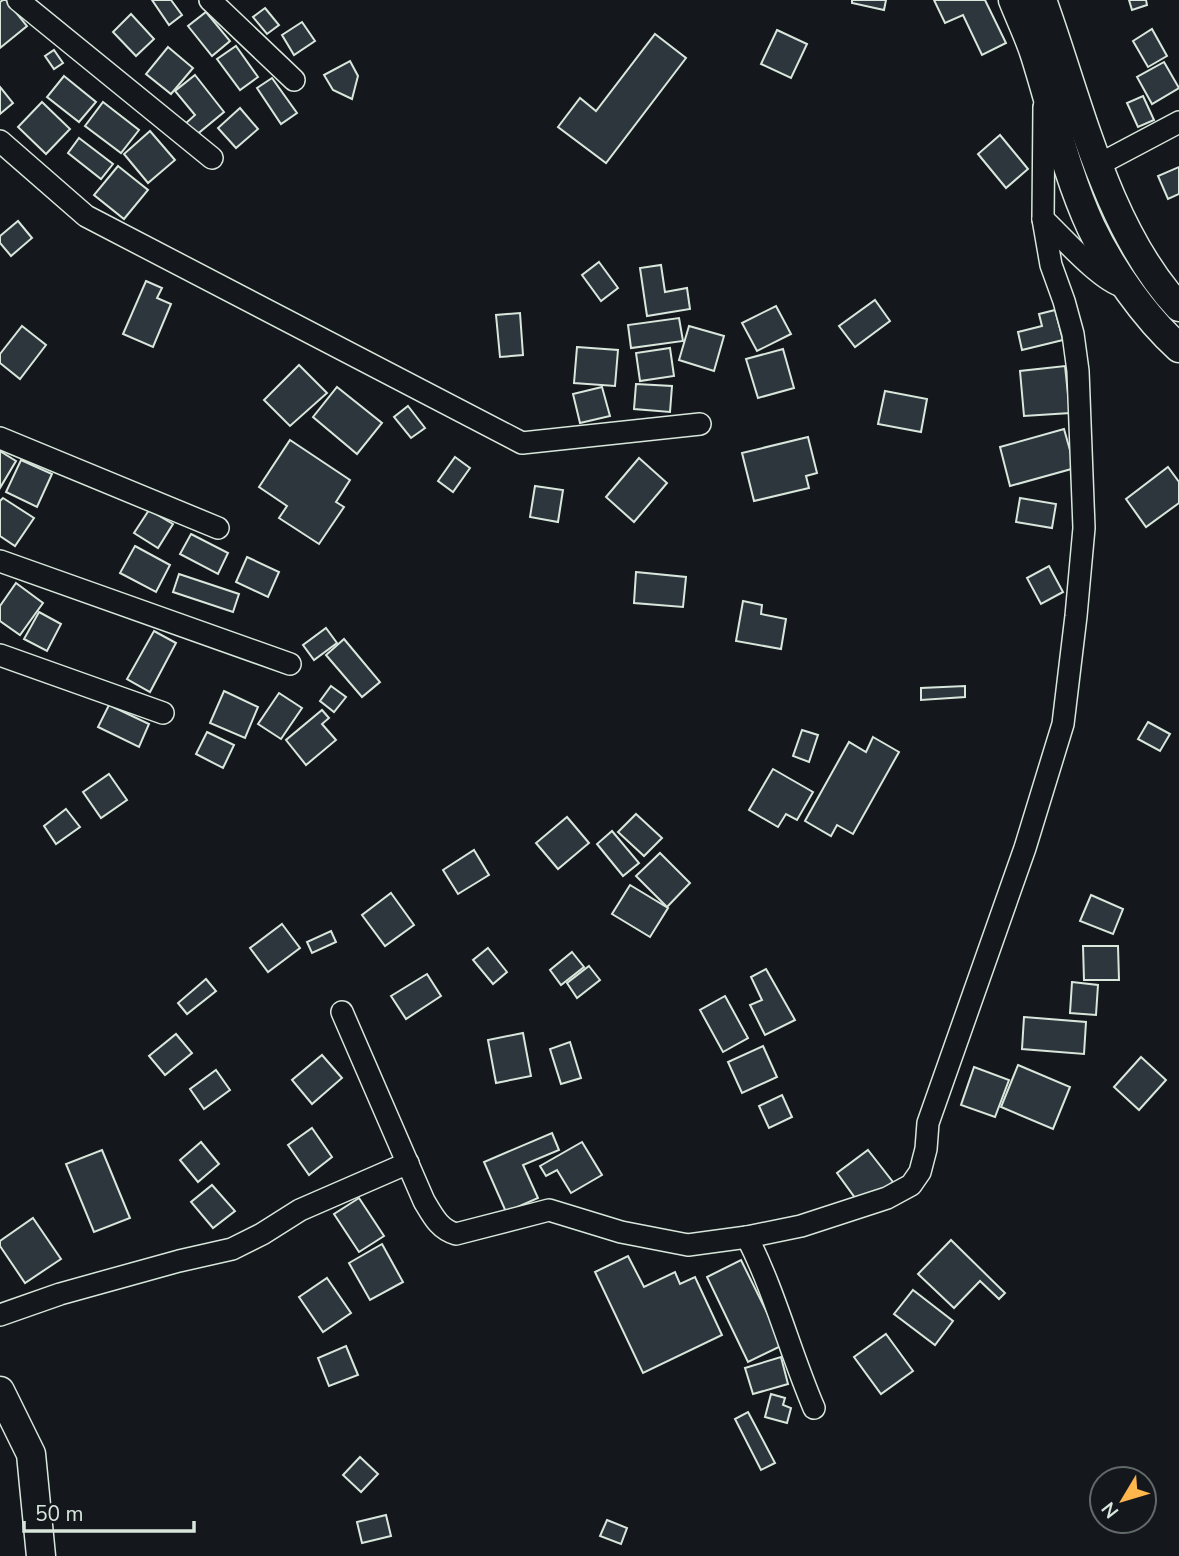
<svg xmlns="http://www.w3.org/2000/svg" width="1179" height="1556" font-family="'Nunito Sans',sans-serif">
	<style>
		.building { fill: #2c363c; stroke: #d8e6dc; stroke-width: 2 }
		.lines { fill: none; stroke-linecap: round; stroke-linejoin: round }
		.minor-casing { stroke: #d8e6dc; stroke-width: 24 }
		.secondary-casing { stroke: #d8e6dc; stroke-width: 31 }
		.minor { stroke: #14181c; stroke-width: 21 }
		.secondary { stroke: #14181c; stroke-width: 28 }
	</style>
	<rect width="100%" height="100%" fill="#14181c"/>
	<g class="building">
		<polygon points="3,0 6,0 27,26 0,48 0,2"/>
		<polygon points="152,0 171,0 182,15 169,25"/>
		<polygon points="852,0 886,0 884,10 852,3"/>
		<polygon points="934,0 985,0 1006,43 982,55 963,15 945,23"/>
		<polygon points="1129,0 1146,0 1147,5 1132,10"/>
		<polygon points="265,8 279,25 267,34 253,17"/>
		<polygon points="206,12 230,41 212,56 188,26"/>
		<polygon points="131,14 154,39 136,56 113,32"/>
		<polygon points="302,22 315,41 294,55 282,35"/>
		<polygon points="1152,29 1167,56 1148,67 1133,41"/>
		<polygon points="777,30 807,44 791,78 761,64"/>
		<polygon points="655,34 686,58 606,163 558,127 580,98 596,111"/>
		<polygon points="236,46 258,77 240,90 217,59"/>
		<polygon points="168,47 193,68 171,94 146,74"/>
		<polygon points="54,50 63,63 54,69 45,56"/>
		<polygon points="350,61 358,76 352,99 333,90 324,75"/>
		<polygon points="1164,62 1179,88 1152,104 1137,77"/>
		<polygon points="195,75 224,112 195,136 185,124 195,115 175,91"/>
		<polygon points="64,76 96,102 79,122 47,97"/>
		<polygon points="272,78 297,113 281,124 257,88"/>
		<polygon points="0,87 13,103 0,114"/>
		<polygon points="1143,96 1154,120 1138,127 1127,103"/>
		<polygon points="42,102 70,129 46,154 18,127"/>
		<polygon points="103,102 139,130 121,153 85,126"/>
		<polygon points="240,108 258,129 236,148 218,128"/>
		<polygon points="150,131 175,160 148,183 124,154"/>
		<polygon points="1000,135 1028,169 1006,188 978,154"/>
		<polygon points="79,138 113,164 101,179 68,153"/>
		<polygon points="118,166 148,190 124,219 94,195"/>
		<polygon points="1179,167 1179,194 1168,199 1158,176"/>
		<polygon points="18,221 32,238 11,256 0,243 0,236"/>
		<polygon points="599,262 618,288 601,301 582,275"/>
		<polygon points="661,265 665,292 687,288 690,309 647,316 640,268"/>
		<polygon points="146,281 162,288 157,298 171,304 153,347 123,334"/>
		<polygon points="875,300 890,321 855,347 839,326"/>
		<polygon points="776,306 791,334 757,351 742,323"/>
		<polygon points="1055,310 1063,340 1022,350 1018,332 1042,326 1039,314"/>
		<polygon points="520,313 523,355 500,357 496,315"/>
		<polygon points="679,318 683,341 631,348 628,325"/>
		<polygon points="22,326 46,345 20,379 0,363 0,354"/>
		<polygon points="689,326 724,336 714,371 679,360"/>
		<polygon points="577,347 618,350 615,386 574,383"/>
		<polygon points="670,348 674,376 640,381 636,353"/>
		<polygon points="783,349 794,388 758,398 746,359"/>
		<polygon points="299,365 327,393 290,426 264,400"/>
		<polygon points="1065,366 1070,413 1024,416 1020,371"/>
		<polygon points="636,384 672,386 670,412 634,409"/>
		<polygon points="337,387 382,423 357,454 313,417"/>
		<polygon points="602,387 610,416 580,423 573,394"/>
		<polygon points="885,391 927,399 921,432 878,424"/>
		<polygon points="408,406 425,428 411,438 394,417"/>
		<polygon points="1064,429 1075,468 1010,486 1000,447"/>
		<polygon points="808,437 817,473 806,476 809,488 754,501 742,453"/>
		<polygon points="290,440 350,480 336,502 344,507 319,544 279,518 287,506 259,487"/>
		<polygon points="0,451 16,461 0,488"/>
		<polygon points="455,457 470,468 453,492 438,481"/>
		<polygon points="639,458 667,483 634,522 606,497"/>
		<polygon points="21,460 52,474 37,507 6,492"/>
		<polygon points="1168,467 1179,482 1179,503 1146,527 1126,499"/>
		<polygon points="535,486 563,490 558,522 530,517"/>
		<polygon points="3,498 34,518 15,546 0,536 0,501"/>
		<polygon points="1020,498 1056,504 1052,528 1016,522"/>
		<polygon points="149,510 173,524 158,548 134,533"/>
		<polygon points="191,534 228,553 218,574 180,554"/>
		<polygon points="135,546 170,565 156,592 120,573"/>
		<polygon points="247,557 279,572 268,597 236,582"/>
		<polygon points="1049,566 1063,592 1041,604 1027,578"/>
		<polygon points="636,572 686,577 683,607 634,603"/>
		<polygon points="179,574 239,594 233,612 173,592"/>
		<polygon points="16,583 43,603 20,635 0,621 0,606"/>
		<polygon points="743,601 762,605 761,614 786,619 781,649 736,641"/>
		<polygon points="39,612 61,624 47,651 24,639"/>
		<polygon points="326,628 337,643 314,660 303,645"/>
		<polygon points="154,631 176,643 150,692 127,679"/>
		<polygon points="344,639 380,682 362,697 326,655"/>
		<polygon points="331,686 346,697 334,712 320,701"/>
		<polygon points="965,686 965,697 921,700 921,688"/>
		<polygon points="224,691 258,707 245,738 210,723"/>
		<polygon points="279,693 302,708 281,739 258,724"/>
		<polygon points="109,705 149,724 139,747 98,727"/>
		<polygon points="322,710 329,718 322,724 336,740 306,765 286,740"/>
		<polygon points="1148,722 1170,734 1160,751 1138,739"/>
		<polygon points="802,730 818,735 809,762 793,756"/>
		<polygon points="207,732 234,745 223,768 196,754"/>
		<polygon points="873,737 899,752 853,834 837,825 831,836 805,821 849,742 866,752"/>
		<polygon points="773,769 813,792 797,820 786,814 778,827 749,810"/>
		<polygon points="109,774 127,800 101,818 83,792"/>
		<polygon points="66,809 80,827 56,844 44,826"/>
		<polygon points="636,814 662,838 644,856 618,832"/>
		<polygon points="567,817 589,843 558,869 536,843"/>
		<polygon points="612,831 639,863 623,876 597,844"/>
		<polygon points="474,850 489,875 458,894 443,870"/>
		<polygon points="660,853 690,883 667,907 636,876"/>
		<polygon points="630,885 668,908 650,937 612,914"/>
		<polygon points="391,893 414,925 385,946 362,915"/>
		<polygon points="1091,895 1123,909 1113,934 1080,921"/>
		<polygon points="282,924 300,948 268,972 250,948"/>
		<polygon points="331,931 336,942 312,953 307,942"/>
		<polygon points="1083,946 1118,946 1119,980 1084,980"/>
		<polygon points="488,948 507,972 493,984 473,960"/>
		<polygon points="572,952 584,967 561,985 550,970"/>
		<polygon points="589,966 600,980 577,998 567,983"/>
		<polygon points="766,969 795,1020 765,1035 750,1005 762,1000 751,977"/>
		<polygon points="427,974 441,996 406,1019 391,996"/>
		<polygon points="206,979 216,991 187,1014 178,1003"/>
		<polygon points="1072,982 1098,985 1096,1015 1070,1013"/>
		<polygon points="725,996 748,1038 723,1052 700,1010"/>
		<polygon points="1024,1017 1086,1022 1084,1054 1022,1049"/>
		<polygon points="523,1033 531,1076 496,1083 488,1040"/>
		<polygon points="176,1034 192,1053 165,1075 149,1056"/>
		<polygon points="570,1042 581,1078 561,1084 550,1049"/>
		<polygon points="763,1046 777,1077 742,1093 728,1062"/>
		<polygon points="322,1055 342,1078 312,1104 292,1080"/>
		<polygon points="1141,1057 1166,1080 1139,1110 1114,1087"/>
		<polygon points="1018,1065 1070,1087 1053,1129 1001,1107"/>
		<polygon points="974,1067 1009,1080 995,1117 961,1105"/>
		<polygon points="216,1070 230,1090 204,1109 190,1089"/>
		<polygon points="782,1095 792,1117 769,1128 759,1106"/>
		<polygon points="312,1128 332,1157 309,1175 288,1145"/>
		<polygon points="552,1133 559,1150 523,1165 538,1198 506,1212 484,1162"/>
		<polygon points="201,1142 219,1164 198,1182 180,1160"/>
		<polygon points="582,1142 602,1175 571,1193 557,1170 546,1176 540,1166"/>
		<polygon points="102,1150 130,1218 94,1232 66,1164"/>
		<polygon points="868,1150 893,1182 861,1206 837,1173"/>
		<polygon points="212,1185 235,1211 213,1228 191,1202"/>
		<polygon points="359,1198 384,1236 359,1252 334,1214"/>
		<polygon points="33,1218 61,1259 25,1283 0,1246 0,1241"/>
		<polygon points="951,1240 1005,1293 999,1299 980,1281 954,1308 918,1274"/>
		<polygon points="382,1244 403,1282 370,1300 349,1263"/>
		<polygon points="628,1256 644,1287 675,1272 680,1284 695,1277 722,1335 643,1373 595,1272"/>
		<polygon points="741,1260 783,1345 748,1362 707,1277"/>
		<polygon points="327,1278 351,1313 323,1332 299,1297"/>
		<polygon points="913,1290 953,1321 935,1345 894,1314"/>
		<polygon points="886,1334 913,1371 881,1394 854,1357"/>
		<polygon points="346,1346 358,1375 329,1386 318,1358"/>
		<polygon points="781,1357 788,1384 753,1394 745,1368"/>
		<polygon points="771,1394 785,1398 783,1405 791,1408 787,1423 765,1417"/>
		<polygon points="748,1412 775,1463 761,1470 735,1419"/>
		<polygon points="360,1457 378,1474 361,1492 343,1475"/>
		<polygon points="386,1515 391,1536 362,1543 357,1522"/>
		<polygon points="607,1520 627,1528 621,1544 600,1536"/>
	</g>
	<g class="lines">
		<g class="minor-casing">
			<g id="minor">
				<polyline points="18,0 212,158"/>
				<polyline points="210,0 294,80"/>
				<polyline points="0,141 86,216 522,443 700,424"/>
				<polyline points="1098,165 1179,122"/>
				<path d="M1043,219C1061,236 1101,281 1122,286"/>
				<polyline points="0,438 218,528"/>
				<polyline points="0,561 290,664"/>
				<polyline points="0,655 163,713"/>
				<path d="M342,1012L424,1201C433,1216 439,1229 456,1234L549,1210L621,1232L688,1245L747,1237L801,1226L887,1198L911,1185L920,1172L926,1149L928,1123L1025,848L1063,724L1076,616L1084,528L1078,371L1073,334L1064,301L1051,265L1043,219L1044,107"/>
				<path d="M747,1237C775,1292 790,1352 814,1408"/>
				<polyline points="0,1315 60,1294 179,1261 232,1249 262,1234 300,1210 408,1163"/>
			</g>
		</g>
		<g class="secondary-casing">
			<g id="secondary">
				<path d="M1013,0C1020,18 1029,36 1035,55C1053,112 1066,173 1091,227C1111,269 1145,317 1179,348"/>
				<path d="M1042,0C1078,99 1106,229 1179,307"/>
				<polyline points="0,1391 31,1454 41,1556"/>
			</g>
		</g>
		<use href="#minor" class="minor"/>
		<use href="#secondary" class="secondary"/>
	</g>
	<g transform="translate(1123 1500) rotate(232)"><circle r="33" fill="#14181c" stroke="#626a69" stroke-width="2"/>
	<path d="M0-5L12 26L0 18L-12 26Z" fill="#ffb74d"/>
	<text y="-10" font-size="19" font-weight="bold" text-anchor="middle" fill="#d8e6dc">N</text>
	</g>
	<path d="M24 1521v10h170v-10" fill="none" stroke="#d8e6dc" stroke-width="3.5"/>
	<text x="35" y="1521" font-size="21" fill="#d8e6dc" stroke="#14181c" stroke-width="5" paint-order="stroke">50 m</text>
</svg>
